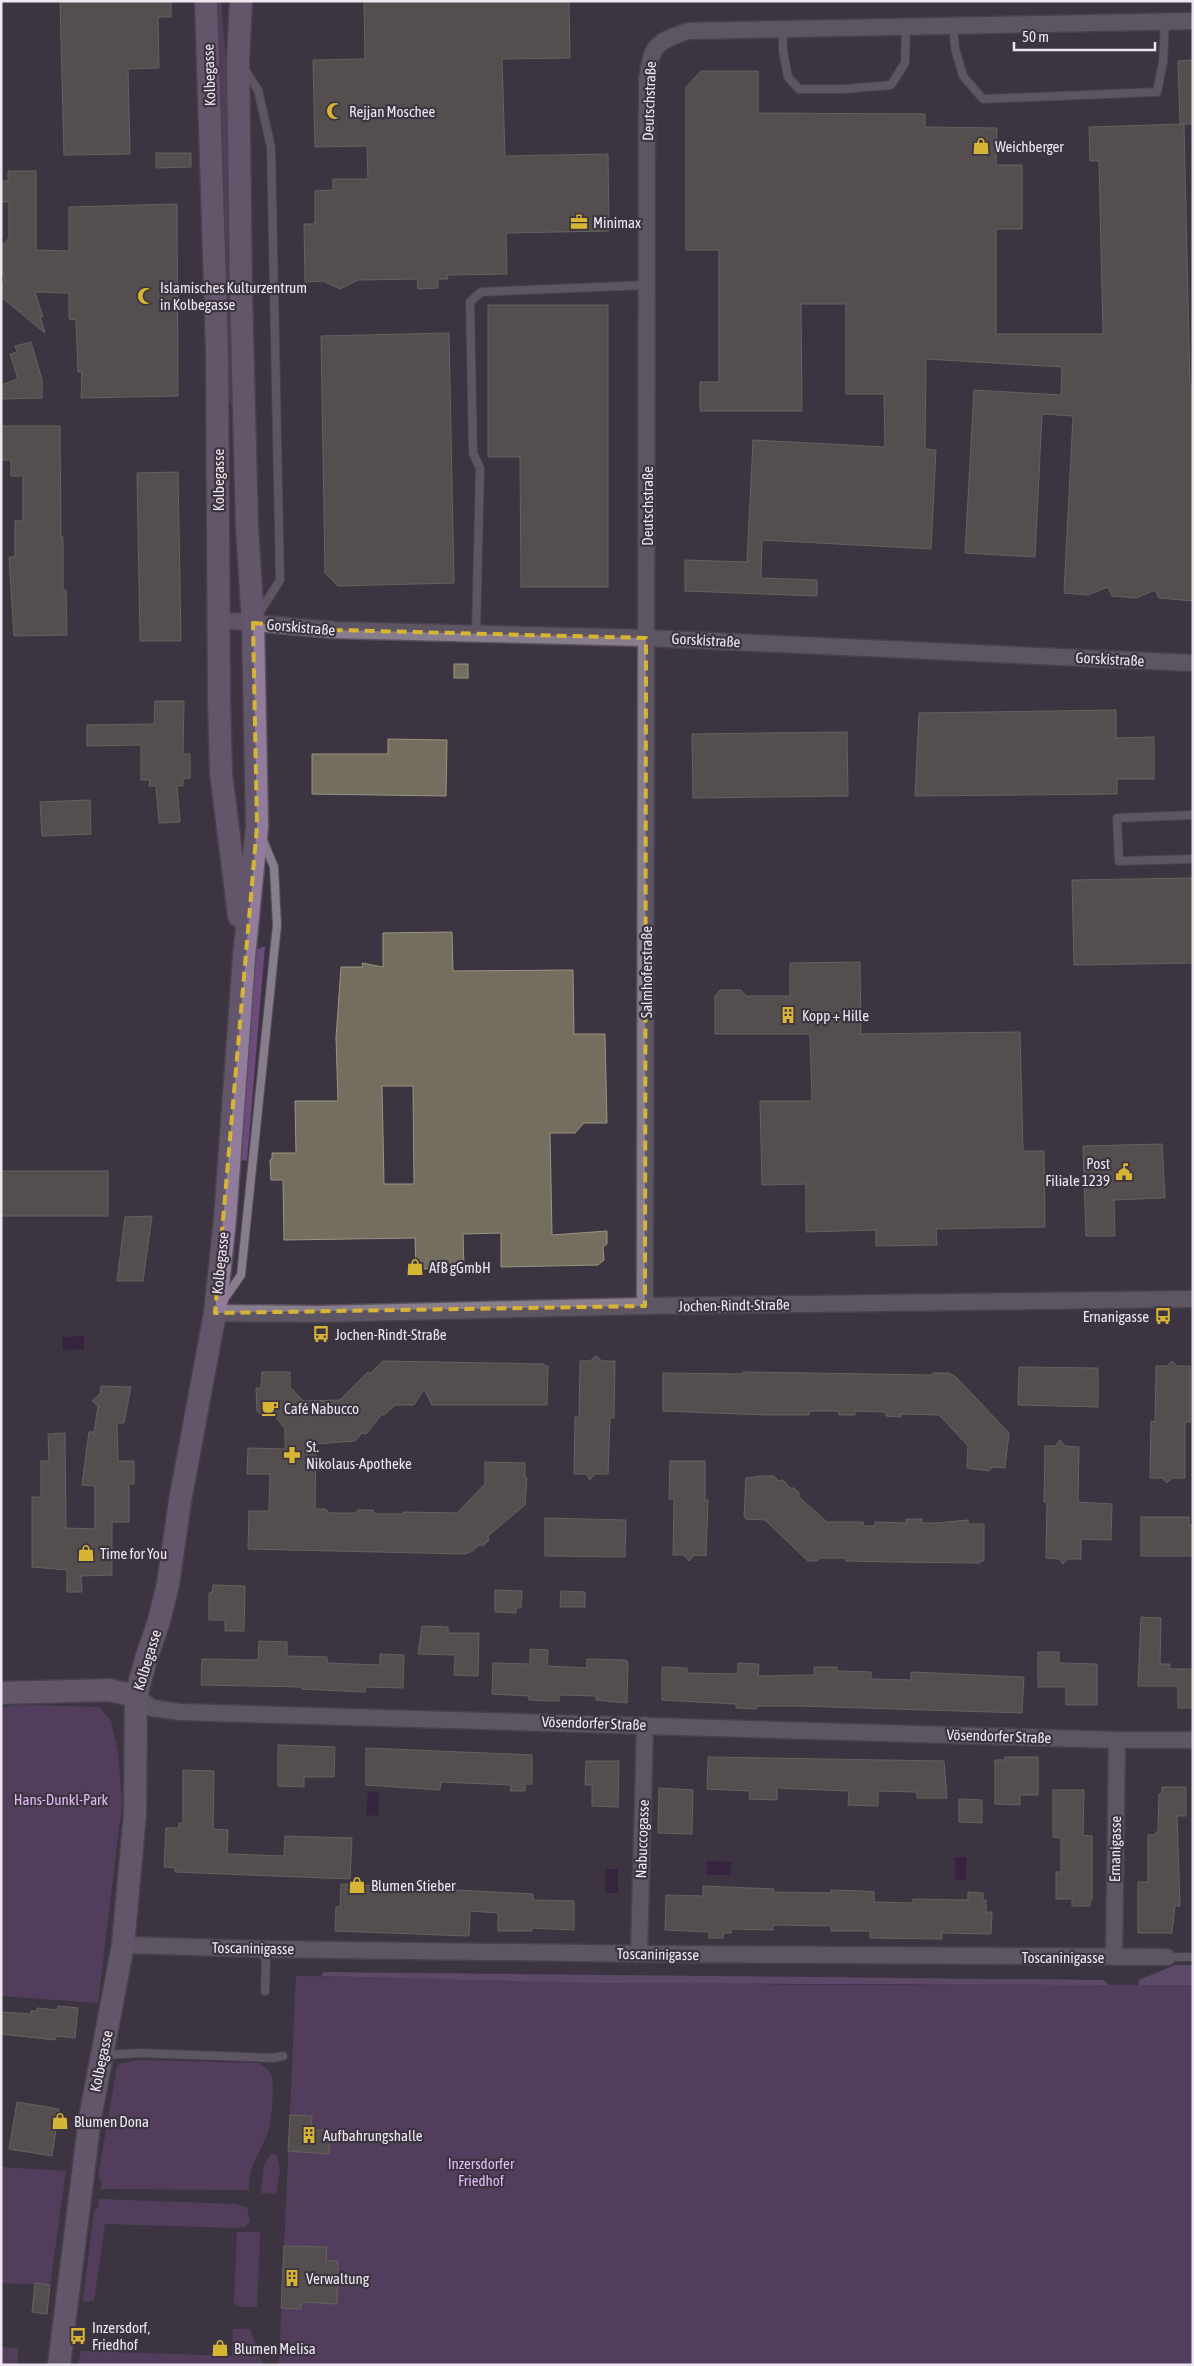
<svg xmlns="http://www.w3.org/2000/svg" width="1194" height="2366" font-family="'Asap Condensed',sans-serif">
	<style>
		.green { fill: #6e4b7d }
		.forest { fill: #846194 }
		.water { fill: #2f0e3b }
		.building { fill: #736e5d; stroke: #9a9582; fill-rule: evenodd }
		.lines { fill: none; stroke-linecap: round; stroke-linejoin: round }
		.lane-casing { stroke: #58505c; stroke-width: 10 }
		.street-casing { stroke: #58505c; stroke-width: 19 }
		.secondary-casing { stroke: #58505c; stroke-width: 25 }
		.lane { stroke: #887d8d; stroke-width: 8 }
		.street { stroke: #887d8d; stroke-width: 16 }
		.secondary { stroke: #927c9b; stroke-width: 22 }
		.marked { fill: none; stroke: #d6b534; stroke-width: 4; stroke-dasharray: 10 6; stroke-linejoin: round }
		.labels { text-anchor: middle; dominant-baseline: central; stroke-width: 4.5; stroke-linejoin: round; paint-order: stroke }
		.street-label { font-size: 15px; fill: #ede7f0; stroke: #3d3441 }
		.poi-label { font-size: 15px; fill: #ede7f0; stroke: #3d3441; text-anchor: start }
		.park-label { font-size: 15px; fill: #e2b8f5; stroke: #3d3441 }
	</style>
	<rect width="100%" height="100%" fill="#3d3441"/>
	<g class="green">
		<polygon points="215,1 221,1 227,74 234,403 231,404 228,395"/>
		<polygon points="265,946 247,1161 242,1160 244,1092 254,951"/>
		<polygon points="22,1705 99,1707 111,1721 118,1753 122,1804 98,2003 1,1996 1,1707"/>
		<polygon points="296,1976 802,1985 1193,1985 1193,2365 279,2365"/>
		<path d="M141,2060L259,2063C264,2067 270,2070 272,2077C274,2090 272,2120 268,2132C260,2154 248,2165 249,2190L100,2189L102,2182L98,2177L117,2066L121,2063Z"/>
		<polygon points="272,2153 277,2156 280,2171 276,2194 261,2193 264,2165"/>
		<polygon points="1,2167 66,2171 50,2285 1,2283"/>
		<polygon points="99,2199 235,2204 247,2207 250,2221 244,2227 237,2228 105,2224 94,2301 83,2302 94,2210 98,2208"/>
		<polygon points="237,2232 260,2232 257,2307 239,2307 234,2303"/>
		<polygon points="233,2329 250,2329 263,2365 78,2365 81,2351 232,2356"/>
		<polygon points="1,2347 18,2348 18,2365 1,2365"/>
	</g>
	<g class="forest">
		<polygon points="1175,1965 1193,1965 1193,1985 1138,1985 1139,1980"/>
		<polygon points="323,1972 1103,1980 1109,1985 602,1983 321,1976"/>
	</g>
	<g class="water">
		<polygon points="84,1336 84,1349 63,1350 62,1337"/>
		<polygon points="368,1792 379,1793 378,1816 366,1815"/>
		<rect x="955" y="1857" width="11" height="23"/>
		<polygon points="707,1861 731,1862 731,1875 707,1875"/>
		<rect x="605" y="1869" width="13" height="24"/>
	</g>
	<g class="building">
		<polygon points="60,1 171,1 171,17 158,17 159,68 128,69 130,154 64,155"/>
		<polygon points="364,1 569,1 570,58 502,59 505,156 608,154 609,231 506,233 507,274 447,275 448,279 438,279 438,288 418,289 417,279 358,280 340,289 323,281 305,282 304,224 315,224 315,191 333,190 333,179 368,179 367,146 315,147 313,60 365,59"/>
		<polygon points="1192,60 1193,124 1180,124 1178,61"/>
		<polygon points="701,71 758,71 758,113 925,114 925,127 997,128 996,165 1022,165 1022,229 996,229 996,334 1103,334 1099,161 1090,161 1089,127 1184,124 1190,387 1193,387 1193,601 1159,598 1155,590 1136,598 1112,596 1108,587 1088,595 1064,593 1073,416 1042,414 1035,557 965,553 974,390 1061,395 1062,367 926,359 925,449 936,450 931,549 762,540 761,578 817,580 817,596 685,591 685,560 747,562 753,440 885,447 884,394 846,394 846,304 801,304 802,411 700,411 700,382 719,382 719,250 686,250 686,87"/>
		<polygon points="156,153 191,153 191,167 156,168"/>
		<polygon points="8,171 36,171 36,250 69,251 69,207 177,204 178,396 81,398 82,372 78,372 76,320 69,319 69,293 35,292 43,317 40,316 45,333 1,297 1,285 5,281 1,267 1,247 9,238 9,202 1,202 1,181 8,181"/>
		<polygon points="488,305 608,305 608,587 521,587 520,457 488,457"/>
		<polygon points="449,333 454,583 338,586 325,573 321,336"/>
		<polygon points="31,342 42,380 42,398 1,399 1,385 18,379 10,354 17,352 15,346"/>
		<polygon points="1,426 60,426 61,537 63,537 63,590 66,590 67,635 14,636 9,557 15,557 15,521 23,521 23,476 11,476 11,460 1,460"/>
		<polygon points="178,472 181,641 140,641 137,473"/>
		<rect x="454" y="664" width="14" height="14"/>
		<polygon points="155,701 184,701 183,754 190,754 190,778 183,779 183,786 177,786 180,822 159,823 156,786 149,786 150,780 141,780 141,745 87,746 87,725 154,724"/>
		<polygon points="1116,710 1116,738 1154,737 1154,779 1117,779 1117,794 915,796 919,713"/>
		<polygon points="847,732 848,796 693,798 692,734"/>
		<polygon points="388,739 447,740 446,796 312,794 312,754 388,754"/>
		<polygon points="90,800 91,834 42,836 40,802"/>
		<polygon points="1193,878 1193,963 1074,965 1072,880"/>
		<path d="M452,932L453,971L573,970L574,1034H605L607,1123H584L575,1133H550L552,1235L607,1231V1244L603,1247L604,1260L598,1265L501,1267V1233L463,1234L464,1268L416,1269L415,1238L284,1240L283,1180H271L270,1160L272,1159V1153H296L295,1101H338L336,1038L341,967H363L362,963L383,967V933ZM382,1086H413L414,1184H384Z"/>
		<polygon points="860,962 861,1034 1020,1032 1023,1151 1044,1151 1045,1227 936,1229 937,1245 876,1246 876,1230 806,1232 806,1184 762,1185 760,1101 812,1101 810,1034 715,1034 715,996 720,990 741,990 746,996 790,996 790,963"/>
		<polygon points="1162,1144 1165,1198 1114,1200 1115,1236 1086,1236 1083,1146"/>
		<rect x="1" y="1171" width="107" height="45"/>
		<polygon points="152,1216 143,1281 117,1281 125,1217"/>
		<polygon points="596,1356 602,1361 615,1361 614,1418 610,1418 608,1474 595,1474 590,1480 586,1474 574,1474 575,1417 579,1417 580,1361 590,1361"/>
		<polygon points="383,1361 544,1364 544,1366 548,1366 547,1405 432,1405 424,1389 414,1405 395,1405 384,1415 382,1414 366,1434 362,1433 355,1441 316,1444 315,1509 326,1509 329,1513 355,1513 358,1510 373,1510 375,1514 401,1514 403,1512 457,1513 485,1484 485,1462 525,1463 525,1477 527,1478 525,1505 488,1536 489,1540 483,1546 479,1545 471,1552 464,1554 248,1549 249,1511 269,1511 270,1474 247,1474 248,1448 285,1449 285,1429 274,1415 263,1416 257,1411 256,1388 261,1388 262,1372 290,1372 290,1387 303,1401 340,1400 368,1372 370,1374"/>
		<polygon points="1172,1361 1177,1366 1190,1366 1190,1422 1185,1422 1185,1478 1172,1478 1167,1483 1162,1478 1150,1478 1151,1421 1155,1422 1156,1366 1167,1366"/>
		<polygon points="1019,1367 1098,1368 1098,1407 1018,1405"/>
		<polygon points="744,1372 932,1375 933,1373 949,1373 956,1377 1009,1433 1005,1468 992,1467 989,1471 967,1468 968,1446 939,1415 901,1414 901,1417 886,1416 886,1412 855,1411 855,1415 839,1415 839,1411 809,1411 809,1415 767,1415 663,1411 663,1373 741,1374"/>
		<polygon points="101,1386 131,1387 124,1423 117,1423 118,1461 134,1461 134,1484 129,1484 129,1522 112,1522 112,1575 81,1576 82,1592 67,1592 67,1570 32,1567 32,1497 41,1497 41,1461 49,1461 48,1434 65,1433 66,1528 95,1529 95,1486 82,1485 89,1432 94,1432 98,1406 92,1401 100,1394"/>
		<polygon points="1060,1440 1065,1446 1079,1447 1078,1502 1112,1504 1111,1540 1081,1539 1081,1559 1068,1559 1063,1564 1059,1559 1046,1558 1047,1502 1044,1502 1045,1446 1055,1446"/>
		<polygon points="670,1461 705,1461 705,1500 708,1500 706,1556 694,1555 689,1561 684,1555 673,1555 674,1499 669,1499"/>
		<polygon points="761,1476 774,1476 778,1481 783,1480 790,1488 794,1488 799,1493 799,1497 827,1522 863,1522 864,1526 875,1526 875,1522 906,1523 906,1519 922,1519 922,1523 936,1523 968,1520 968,1524 984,1524 984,1561 980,1561 980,1563 893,1562 846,1561 846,1558 820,1558 817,1561 808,1561 765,1520 746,1519 744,1516 746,1478"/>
		<polygon points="1141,1517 1189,1517 1189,1525 1193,1525 1193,1556 1141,1556"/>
		<polygon points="545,1518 626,1520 625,1557 545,1556"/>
		<polygon points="213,1585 245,1586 244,1631 225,1631 225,1620 209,1620 209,1593 212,1593"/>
		<polygon points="495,1590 522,1591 521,1608 516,1608 516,1613 495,1612"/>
		<polygon points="561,1591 585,1592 585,1607 560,1607"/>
		<polygon points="1141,1617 1161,1618 1160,1664 1170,1664 1169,1669 1193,1669 1193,1708 1178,1708 1178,1686 1138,1686"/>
		<polygon points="422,1626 448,1627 448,1633 479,1633 478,1676 454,1675 455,1655 418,1654"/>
		<polygon points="259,1641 287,1642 287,1656 327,1657 327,1663 380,1665 380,1654 404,1655 403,1688 365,1687 365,1692 302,1689 302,1687 201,1685 202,1659 258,1660"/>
		<polygon points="530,1649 548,1650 547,1666 587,1668 587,1659 626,1660 626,1662 628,1662 627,1703 596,1700 596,1696 559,1695 559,1701 553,1701 529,1700 529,1696 492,1694 493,1663 530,1664"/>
		<polygon points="1038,1652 1059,1652 1059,1663 1097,1664 1097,1705 1066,1705 1066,1687 1038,1687"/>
		<polygon points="738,1663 759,1664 758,1676 814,1675 814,1667 837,1667 837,1671 871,1672 871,1679 873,1679 911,1680 911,1672 1024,1677 1022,1713 799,1706 757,1706 756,1709 736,1708 736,1704 662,1700 662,1667 687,1668 687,1673 738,1674"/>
		<polygon points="278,1745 335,1747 334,1777 304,1777 304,1787 278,1786"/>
		<polygon points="366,1748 532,1755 532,1784 525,1784 525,1791 510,1791 511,1785 441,1782 440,1790 366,1785"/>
		<polygon points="708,1757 944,1761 947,1798 917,1798 917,1792 878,1791 878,1806 848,1805 849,1791 777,1788 777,1800 749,1799 750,1791 707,1789"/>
		<polygon points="1005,1757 1038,1757 1038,1795 1020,1795 1020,1805 995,1804 995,1760 1005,1760"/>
		<polygon points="586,1761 619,1761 618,1807 592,1806 592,1785 585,1785"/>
		<polygon points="183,1770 214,1771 213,1829 228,1830 227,1854 284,1856 285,1836 352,1838 350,1879 175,1872 175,1868 164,1867 166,1828 179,1828 179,1823 183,1823"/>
		<polygon points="1162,1787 1186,1787 1186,1816 1177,1816 1180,1906 1175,1906 1172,1933 1138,1933 1138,1882 1148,1882 1148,1835 1156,1835 1156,1832 1158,1832 1159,1794 1162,1794"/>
		<polygon points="659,1788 693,1790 692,1834 658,1833"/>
		<polygon points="1053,1790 1084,1790 1083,1835 1092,1836 1092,1900 1090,1900 1090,1906 1072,1906 1072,1899 1056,1899 1056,1872 1061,1872 1061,1838 1053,1837"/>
		<polygon points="959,1799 982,1800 982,1823 959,1822"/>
		<polygon points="341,1884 533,1894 533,1900 574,1901 574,1930 532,1928 532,1931 498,1931 498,1913 470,1911 469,1936 335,1931 336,1907 340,1907"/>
		<polygon points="703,1886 774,1889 773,1892 831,1893 831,1890 864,1891 874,1892 874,1902 913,1903 913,1899 968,1900 968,1892 983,1893 983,1900 986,1900 986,1912 992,1912 991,1934 942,1933 942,1939 870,1938 870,1931 831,1931 831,1926 773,1925 773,1930 731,1929 731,1933 724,1933 723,1938 709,1938 709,1932 665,1930 666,1895 703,1896"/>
		<polygon points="58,2006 78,2008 75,2038 56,2036 55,2040 1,2034 1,2012 31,2014 31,2011 37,2011 37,2008 58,2010"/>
		<polygon points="17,2102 59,2109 52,2156 9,2149"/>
		<polygon points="290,2115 312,2116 311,2130 330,2130 329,2154 288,2151"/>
		<polygon points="284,2246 327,2247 326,2261 338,2261 337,2304 301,2302 301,2309 281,2308"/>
		<polygon points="35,2283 50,2285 47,2314 32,2312"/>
	</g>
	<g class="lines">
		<g class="lane-casing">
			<g id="lane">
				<polyline points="953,26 955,48 963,76 983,99 1157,92 1163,62 1165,21"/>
				<polyline points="783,29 783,51 788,77 799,89 844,89 891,85 905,63 906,27"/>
				<polyline points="245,70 258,90 271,147 280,580 258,615"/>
				<polyline points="476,633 480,468 473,453 470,302 481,292 648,285"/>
				<polyline points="1193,815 1117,818 1119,861 1193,859"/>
				<polyline points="223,1301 241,1275 277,925 274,867 263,840"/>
				<polyline points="261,1949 266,1961 265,1991"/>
				<polyline points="1167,1957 1193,1957"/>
				<polyline points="104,2055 141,2053 273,2058 283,2056"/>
			</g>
		</g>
		<g class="street-casing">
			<g id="street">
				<polyline points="219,620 335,630 646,638 1193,663"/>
				<path d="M645,1306L647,80C652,45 654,43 688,31L1193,21"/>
				<polyline points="215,1313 319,1314 645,1306 1193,1299"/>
				<polyline points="136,1696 152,1708 180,1712 1117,1740 1193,1740"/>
				<polyline points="123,1945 261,1949 658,1954 1167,1957"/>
				<polyline points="639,1954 645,1725"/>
				<polyline points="1114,1957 1117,1740"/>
			</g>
		</g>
		<g class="secondary-casing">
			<g id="secondary">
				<polyline points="206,1 217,349 219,699 221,773 239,916"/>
				<polyline points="1,1693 109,1690 136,1696"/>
				<polyline points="59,2365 90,2118 123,1945 135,1814 136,1696 146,1659 159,1621 168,1584 180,1501 215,1313 225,1219 244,957 257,826 253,623 247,527 241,293 238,60 241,1"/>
			</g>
		</g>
		<use href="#lane" class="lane"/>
		<use href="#street" class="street"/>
		<use href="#secondary" class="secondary"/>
	</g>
	<path d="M0 0H1194V2366H0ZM253,623L335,630L646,638L645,1306L215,1313L257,826Z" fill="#3d3441" fill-opacity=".55" fill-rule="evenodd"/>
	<path class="marked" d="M253,623L335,630L646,638L645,1306L215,1313L257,826Z"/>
	<defs>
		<g id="mosque-bare" transform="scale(1.35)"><path d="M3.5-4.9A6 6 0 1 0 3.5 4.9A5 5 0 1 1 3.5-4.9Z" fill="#d6b534" stroke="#3d3441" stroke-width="2.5" paint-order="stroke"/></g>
		<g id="shop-bare" transform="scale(1.35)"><path d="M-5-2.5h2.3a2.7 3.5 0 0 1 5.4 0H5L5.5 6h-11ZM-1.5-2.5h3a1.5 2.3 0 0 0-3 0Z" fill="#d6b534" stroke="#3d3441" stroke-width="2.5" paint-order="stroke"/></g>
		<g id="office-bare" transform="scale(1.35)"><path d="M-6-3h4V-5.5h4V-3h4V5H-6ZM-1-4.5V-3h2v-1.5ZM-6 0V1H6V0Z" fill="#d6b534" stroke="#3d3441" stroke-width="2.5" paint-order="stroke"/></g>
		<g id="building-bare" transform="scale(1.35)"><path d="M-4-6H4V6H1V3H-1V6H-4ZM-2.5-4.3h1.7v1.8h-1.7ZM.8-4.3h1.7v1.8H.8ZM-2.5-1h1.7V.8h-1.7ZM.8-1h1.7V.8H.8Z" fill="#d6b534" stroke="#3d3441" stroke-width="2.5" paint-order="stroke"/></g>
		<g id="civic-bare" transform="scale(1.35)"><path d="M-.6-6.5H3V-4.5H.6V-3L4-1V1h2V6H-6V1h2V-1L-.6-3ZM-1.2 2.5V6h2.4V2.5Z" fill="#d6b534" stroke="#3d3441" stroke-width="2.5" paint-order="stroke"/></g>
		<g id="bus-bare" transform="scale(1.35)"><path d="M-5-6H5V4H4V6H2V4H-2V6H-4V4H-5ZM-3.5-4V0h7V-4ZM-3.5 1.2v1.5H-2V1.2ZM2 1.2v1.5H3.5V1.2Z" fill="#d6b534" stroke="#3d3441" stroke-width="2.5" paint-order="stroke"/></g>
		<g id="cafe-bare" transform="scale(1.35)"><path d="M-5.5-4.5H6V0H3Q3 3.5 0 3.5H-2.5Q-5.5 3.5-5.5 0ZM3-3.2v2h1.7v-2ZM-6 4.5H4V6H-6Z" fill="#d6b534" stroke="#3d3441" stroke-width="2.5" paint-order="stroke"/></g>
		<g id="pharmacy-bare" transform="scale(1.35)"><path d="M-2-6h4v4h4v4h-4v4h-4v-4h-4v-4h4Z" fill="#d6b534" stroke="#3d3441" stroke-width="2.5" paint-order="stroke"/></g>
	</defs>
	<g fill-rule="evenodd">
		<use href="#mosque-bare" x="335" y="111"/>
		<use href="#shop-bare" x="981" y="146"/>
		<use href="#office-bare" x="579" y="222"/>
		<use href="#mosque-bare" x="146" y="296"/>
		<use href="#building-bare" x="788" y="1015"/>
		<use href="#civic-bare" x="1124" y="1172"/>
		<use href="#shop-bare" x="415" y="1267"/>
		<use href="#bus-bare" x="1163" y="1316"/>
		<use href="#bus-bare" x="321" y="1334"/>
		<use href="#cafe-bare" x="270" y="1408"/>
		<use href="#pharmacy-bare" x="292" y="1455"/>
		<use href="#shop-bare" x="86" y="1553"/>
		<use href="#shop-bare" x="357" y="1885"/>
		<use href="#shop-bare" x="60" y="2121"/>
		<use href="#building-bare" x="309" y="2135"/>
		<use href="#building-bare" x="292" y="2278"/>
		<use href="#bus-bare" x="78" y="2336"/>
		<use href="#shop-bare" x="220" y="2348"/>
	</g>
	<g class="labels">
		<g class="street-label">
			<text transform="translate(209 75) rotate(-92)">Kolbegasse</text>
			<text transform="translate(649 101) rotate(-88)">Deutschstraße</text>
			<text transform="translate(218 480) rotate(-90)">Kolbegasse</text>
			<text transform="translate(647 506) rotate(-90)">Deutschstraße</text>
			<text transform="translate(301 627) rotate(5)">Gorskistraße</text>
			<text transform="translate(706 640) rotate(3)">Gorskistraße</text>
			<text transform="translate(1110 659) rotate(3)">Gorskistraße</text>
			<text transform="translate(646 972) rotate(-90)">Salmhoferstraße</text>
			<text transform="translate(220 1263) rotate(-84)">Kolbegasse</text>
			<text transform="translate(734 1305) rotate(-1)">Jochen-Rindt-Straße</text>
			<text transform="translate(147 1660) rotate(-73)">Kolbegasse</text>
			<text transform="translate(594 1723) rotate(2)">Vösendorfer Straße</text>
			<text transform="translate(999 1736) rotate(2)">Vösendorfer Straße</text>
			<text transform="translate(642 1839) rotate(-88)">Nabuccogasse</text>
			<text transform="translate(1115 1849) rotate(-89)">Ernanigasse</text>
			<text transform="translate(253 1948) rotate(1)">Toscaninigasse</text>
			<text transform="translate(658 1954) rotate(1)">Toscaninigasse</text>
			<text x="1063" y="1957">Toscaninigasse</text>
			<text transform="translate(101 2061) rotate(-78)">Kolbegasse</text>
		</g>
		<g class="poi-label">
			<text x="349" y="111">Rejjan Moschee</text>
			<text x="995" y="146">Weichberger</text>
			<text x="593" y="222">Minimax</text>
			<text x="160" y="287">Islamisches Kulturzentrum<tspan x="160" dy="17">in Kolbegasse</tspan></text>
			<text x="802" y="1015">Kopp + Hille</text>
			<text x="1110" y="1163" text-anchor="end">Post<tspan x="1110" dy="17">Filiale 1239</tspan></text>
			<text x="429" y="1267">AfB gGmbH</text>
			<text x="1149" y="1316" text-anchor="end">Ernanigasse</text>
			<text x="335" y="1334">Jochen-Rindt-Straße</text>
			<text x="284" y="1408">Café Nabucco</text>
			<text x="306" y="1446">St.<tspan x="306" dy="17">Nikolaus-Apotheke</tspan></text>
			<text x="100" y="1553">Time for You</text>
			<text x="371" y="1885">Blumen Stieber</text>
			<text x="74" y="2121">Blumen Dona</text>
			<text x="323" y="2135">Aufbahrungshalle</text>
			<text x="306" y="2278">Verwaltung</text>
			<text x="92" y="2327">Inzersdorf,<tspan x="92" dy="17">Friedhof</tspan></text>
			<text x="234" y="2348">Blumen Melisa</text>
		</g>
		<g class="park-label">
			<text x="61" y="1799">Hans-Dunkl-Park</text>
			<text x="481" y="2163">Inzersdorfer<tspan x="481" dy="17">Friedhof</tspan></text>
		</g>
	</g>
	<rect width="1194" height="2366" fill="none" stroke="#ede7f0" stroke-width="5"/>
	<path d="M1014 42v8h141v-8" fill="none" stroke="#ede7f0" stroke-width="2.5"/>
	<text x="1022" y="42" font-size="15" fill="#ede7f0" stroke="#3d3441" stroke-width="4" paint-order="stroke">50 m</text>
</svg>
